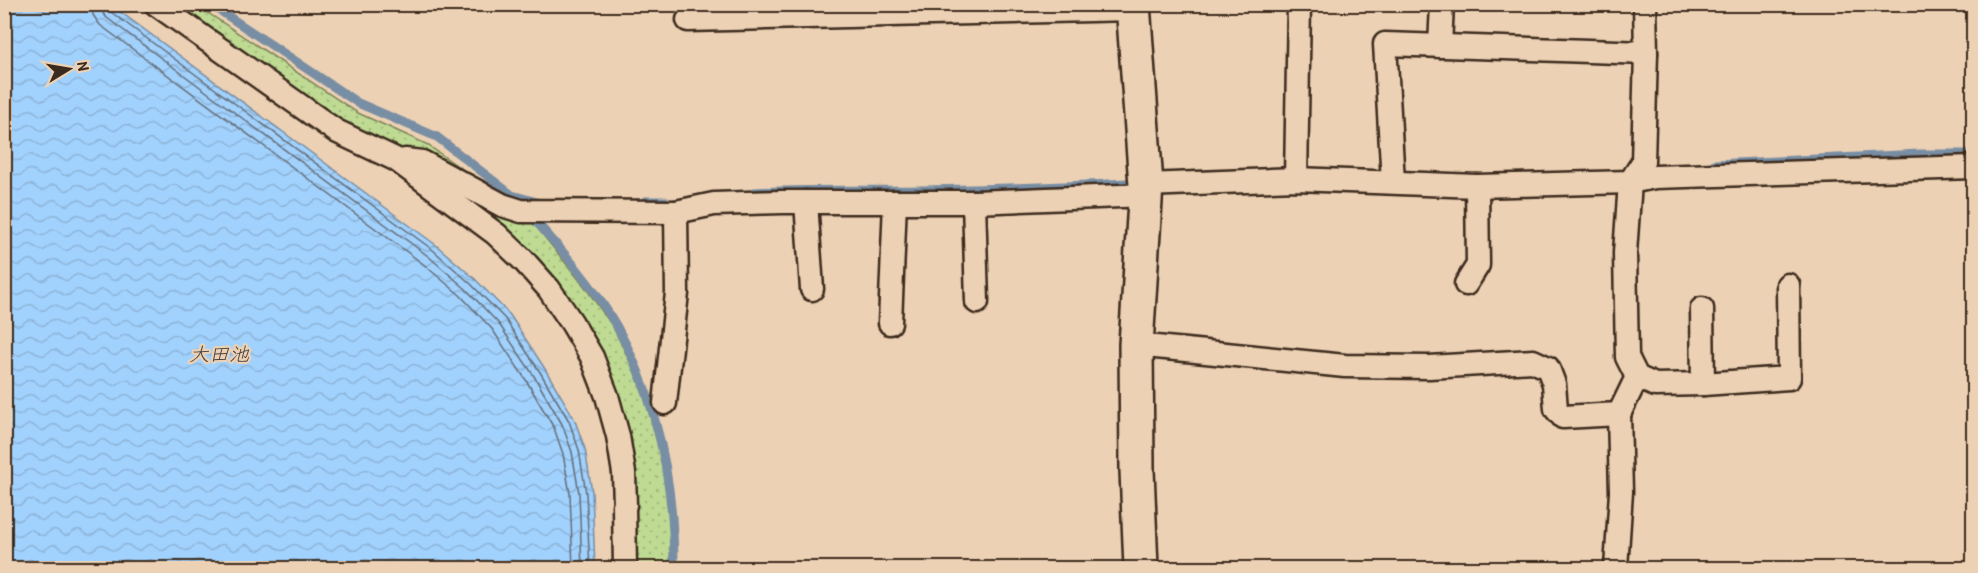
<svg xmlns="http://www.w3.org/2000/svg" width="1978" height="573" font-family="'Patrick Hand','Klee One',sans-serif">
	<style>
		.grass { fill: url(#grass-dots); stroke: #7d8258; stroke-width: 1.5 }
		.water { fill: url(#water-waves); stroke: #788ea4; stroke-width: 1.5 }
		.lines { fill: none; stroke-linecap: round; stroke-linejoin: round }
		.shore { stroke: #646d77; stroke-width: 1.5 }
		.stream { stroke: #788ea4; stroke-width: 9 }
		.street-casing { stroke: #3b2a1e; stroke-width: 27 }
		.secondary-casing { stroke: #3b2a1e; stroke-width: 38 }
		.street { stroke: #edd1b4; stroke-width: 22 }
		.secondary { stroke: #edd1b4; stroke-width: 33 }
		.labels { text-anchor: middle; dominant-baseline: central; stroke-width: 4.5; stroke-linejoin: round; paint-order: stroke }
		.water-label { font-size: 20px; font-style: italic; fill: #4a433f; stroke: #edd1b4 }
	</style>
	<defs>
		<pattern id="grass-dots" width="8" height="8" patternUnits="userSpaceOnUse" patternTransform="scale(1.5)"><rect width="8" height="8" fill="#bfdb93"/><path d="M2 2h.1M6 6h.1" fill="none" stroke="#a5bc7e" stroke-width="1.8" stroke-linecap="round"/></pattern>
		<pattern id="water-waves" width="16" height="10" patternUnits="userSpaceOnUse" patternTransform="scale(1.5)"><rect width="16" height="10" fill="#a1d1fd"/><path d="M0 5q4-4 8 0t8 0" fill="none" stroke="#8cb4d8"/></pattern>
	</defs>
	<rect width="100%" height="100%" fill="#edd1b4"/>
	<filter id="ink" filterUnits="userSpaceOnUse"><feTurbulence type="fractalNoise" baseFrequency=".0167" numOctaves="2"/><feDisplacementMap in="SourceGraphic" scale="12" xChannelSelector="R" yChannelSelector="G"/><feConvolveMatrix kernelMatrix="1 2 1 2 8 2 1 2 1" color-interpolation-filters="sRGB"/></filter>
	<g filter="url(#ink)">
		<g class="grass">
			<polygon points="171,5 196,5 358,113 426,144 495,192 424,156 369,139"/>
			<polygon points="425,169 529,218 585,287 613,327 642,387 661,456 672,528 671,568 637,568 630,435 614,383 590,332 551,275 503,225"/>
		</g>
		<polygon class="water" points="4,5 111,5 436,245 475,279 510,315 545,369 574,418 585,449 592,492 595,568 5,568"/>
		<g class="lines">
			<g class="shore">
				<polyline points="92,4 93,15 100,25 422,263 460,295 492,329 526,380 554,428 563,454 570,494 573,568"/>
				<polyline points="101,4 102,12 107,18 428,256 466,289 499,324 534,376 562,424 572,452 579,493 582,568"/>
				<polyline points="108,4 111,12 433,250 471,284 505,319 540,372 569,421 579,450 586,493 590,568"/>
			</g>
			<g class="stream">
				<polyline points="210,4 358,103 437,137 512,195 537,202"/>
				<polyline points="1714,164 1920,154 1974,154"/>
				<path d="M754,192C809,189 864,191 919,190C989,189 1058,187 1127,183"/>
				<polyline points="646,201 665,201"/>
				<path d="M530,215C561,249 594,286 617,327C658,401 674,485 674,568"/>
			</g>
			<g class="street-casing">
				<g id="street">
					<polyline points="156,4 336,131 395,159 496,234 524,261 549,289 572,323 592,357 607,396 618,436 624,473 625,505 624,506 625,568"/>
					<polyline points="1645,4 1646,53 1643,162 1630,182 1625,253 1627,357 1637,377 1655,385 1703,384 1789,378 1788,285"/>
					<polyline points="688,20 1133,9"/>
					<polyline points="1440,46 1442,4"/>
					<polyline points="405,160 422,162 502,205 521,211 676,212 714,204 783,202 974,202 1146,195"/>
					<polyline points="1296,179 1299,4"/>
					<polyline points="1393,182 1385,44 1646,53"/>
					<polyline points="1146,185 1296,179 1477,186 1630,182 1655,177 1974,167"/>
					<polyline points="806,202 812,289"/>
					<polyline points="974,202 977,302"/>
					<polyline points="1466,284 1478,265 1477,186"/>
					<polyline points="1702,309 1703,384"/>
					<polyline points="890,323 895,202"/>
					<polyline points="1136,345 1345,366 1429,367 1533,361 1548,368 1554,384 1556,409 1563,417 1619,414 1637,377"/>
					<polyline points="665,403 677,293 676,212"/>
					<polyline points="1616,568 1621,492 1619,414"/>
				</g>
			</g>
			<g class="secondary-casing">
				<polyline id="secondary" points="1133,4 1146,185 1136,345 1137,470 1141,568"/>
			</g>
			<use href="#street" class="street"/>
			<use href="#secondary" class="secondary"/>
		</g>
	</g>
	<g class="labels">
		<g class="water-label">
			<text x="219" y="353">大田池</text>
		</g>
	</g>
	<rect width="1978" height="573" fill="none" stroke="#edd1b4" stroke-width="24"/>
	<rect x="12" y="12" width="1954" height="549" fill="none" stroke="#3b2a1e" stroke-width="2" filter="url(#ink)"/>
	<g transform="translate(69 69) rotate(79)" stroke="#edd1b4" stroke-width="4.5" paint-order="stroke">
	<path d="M0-4.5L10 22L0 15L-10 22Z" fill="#3b2a1e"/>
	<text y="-9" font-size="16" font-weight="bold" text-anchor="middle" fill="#3b2a1e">N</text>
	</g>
</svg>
